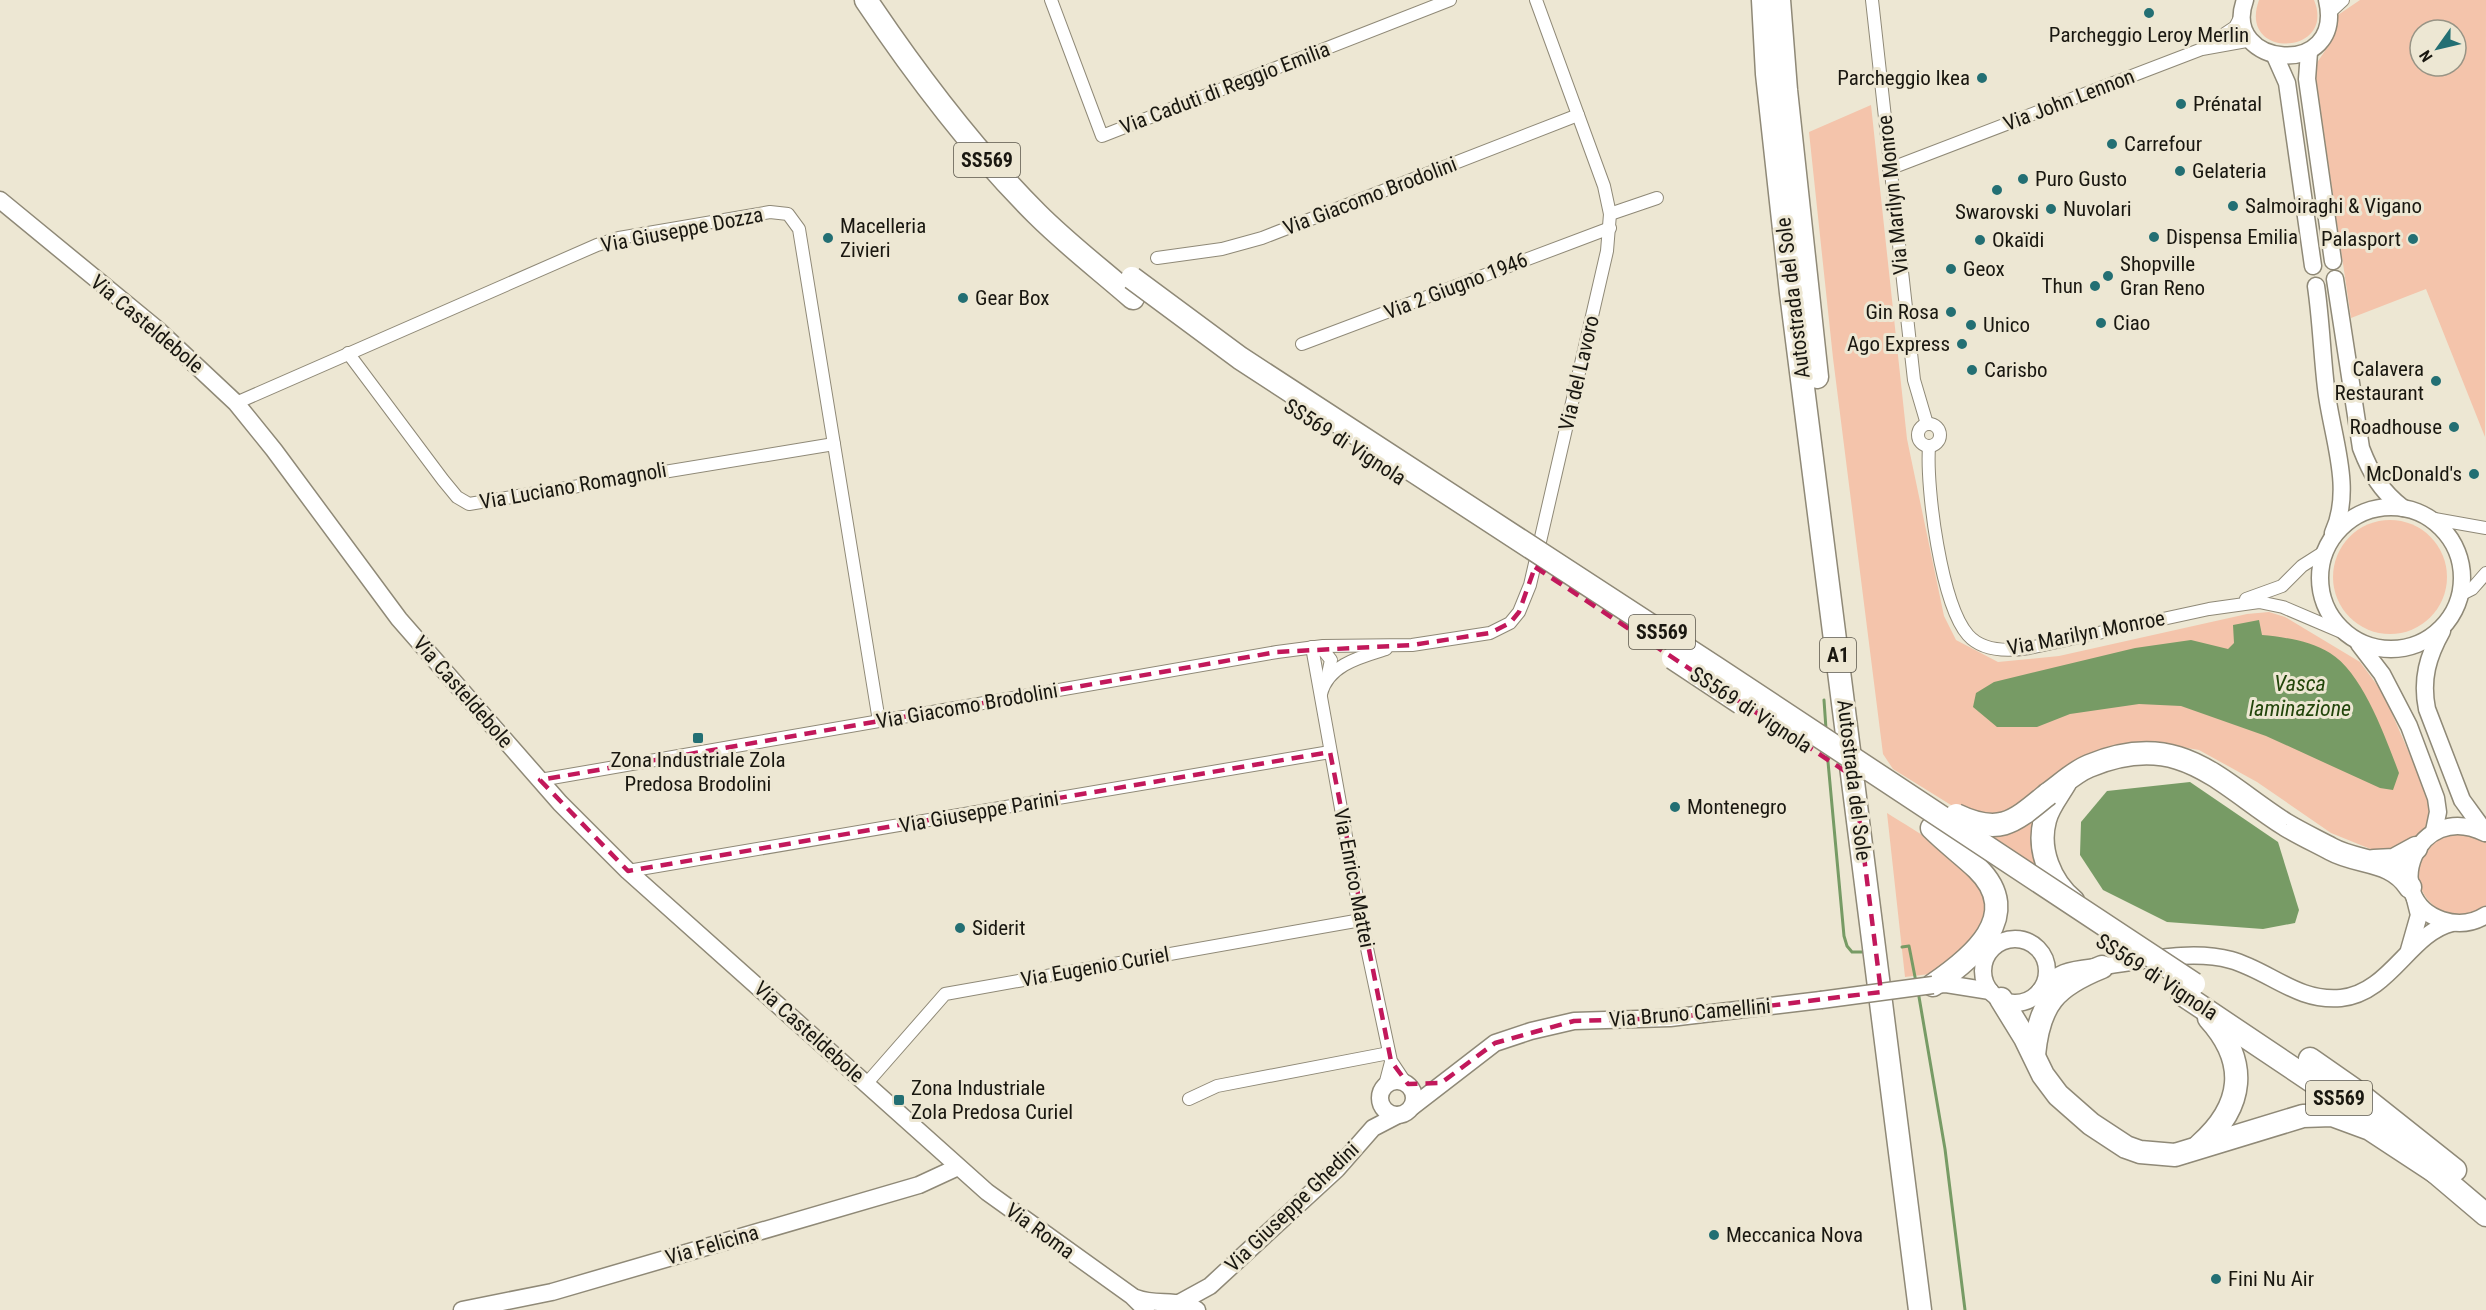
<svg xmlns="http://www.w3.org/2000/svg" width="2486" height="1310" font-family="'Roboto Condensed',sans-serif">
	<style>
		.green { fill: #f4c4ab; fill-rule: evenodd }
		.water { fill: #779b65 }
		.lines { fill: none; stroke-linecap: round; stroke-linejoin: round }
		.stream { stroke: #779b65; stroke-width: 3 }
		.street-casing { stroke: #8f8977; stroke-width: 14 }
		.secondary-casing { stroke: #8f8977; stroke-width: 19 }
		.highway-casing { stroke: #8f8977; stroke-width: 25 }
		.street { stroke: #fff; stroke-width: 12 }
		.secondary { stroke: #fff; stroke-width: 16 }
		.highway { stroke: #fff; stroke-width: 22 }
		.secondary-bridge-casing { stroke: #8f8977; stroke-width: 19; stroke-linecap: butt }
		.highway-bridge-casing { stroke: #8f8977; stroke-width: 25; stroke-linecap: butt }
		.secondary-bridge { stroke: #fff; stroke-width: 16 }
		.highway-bridge { stroke: #fff; stroke-width: 22 }
		.marked { fill: none; stroke: #c2185b; stroke-width: 4.5; stroke-dasharray: 12 8; stroke-linejoin: round }
		.poi-dot { fill: #236f73; stroke: #ede7d3; stroke-width: 2 }
		.labels { text-anchor: middle; dominant-baseline: central; stroke-width: 6; stroke-linejoin: round; paint-order: stroke }
		.shield { fill: #ede7d3; stroke: #59554a; stroke-width: 1.5 }
		.shield-label { font-size: 20px; font-weight: bold; fill: #191710 }
		.poi-label { font-size: 21px; fill: #191710; stroke: #ede7d3; text-anchor: start }
		.street-label { font-size: 21px; fill: #191710; stroke: #ede7d3 }
		.water-label { font-size: 22px; font-style: italic; fill: #22450b; stroke: #ede7d3 }
	</style>
	<rect width="100%" height="100%" fill="#ede7d3"/>
	<g class="green">
		<path d="M2259,0H2314C2337,56 2237,60 2259,0Z"/>
		<path d="M2360,0H2486L2485,437L2426,289L2351,318L2314,67L2331,42L2338,15ZM2420,30H2456V66H2420Z"/>
		<polygon points="1871,105 1907,439 1944,616 1956,640 1998,662 2059,656 2247,614 2269,612 2285,617 2360,662 2383,693 2430,801 2431,816 2424,829 2402,848 2378,852 2331,833 2257,782 2199,750 2170,745 2139,746 1999,819 1959,810 1893,769 1883,754 1833,358 1809,132"/>
		<circle cx="2390" cy="577" r="57"/>
		<polygon points="2049,800 2048,878 1978,833"/>
		<path d="M1887,813C1920,834 1963,857 1983,892C1987,899 1987,911 1988,919L1946,972L1905,977Z"/>
		<path d="M2453,833L2480,838L2486,843V905C2439,947 2378,857 2453,833Z"/>
	</g>
	<g class="water">
		<path d="M2259,620L2262,635C2284,637 2311,641 2330,653C2363,673 2386,739 2399,773L2393,790L2380,788L2266,736L2181,706L2139,704L2070,714L2037,727H1997L1973,707L1976,693L1994,682L2135,648L2191,640L2228,649L2234,643L2233,625Z"/>
		<polygon points="2190,782 2278,842 2299,910 2295,923 2263,929 2167,922 2103,890 2080,855 2081,822 2107,791"/>
	</g>
	<g class="lines">
		<g class="stream">
			<polyline points="1824,700 1826,729"/>
			<polyline points="1827,751 1844,936 1847,946 1852,952 1862,952"/>
			<polyline points="1902,947 1909,946 1916,982"/>
			<polyline points="1918,991 1945,1149 1965,1310"/>
		</g>
		<g class="street-casing">
			<g id="street">
				<polyline points="1051,0 1102,136 1450,0"/>
				<polyline points="1872,0 1914,380 1927,424"/>
				<polyline points="2330,12 2343,0"/>
				<polyline points="2208,45 2235,27 2241,16"/>
				<polyline points="1889,169 2202,49 2252,40"/>
				<polyline points="1610,214 1657,198"/>
				<polyline points="1157,258 1222,249 1262,238 1578,115"/>
				<polyline points="1302,344 1610,228"/>
				<polyline points="348,353 443,480 457,497 469,504 834,444"/>
				<polyline points="236,403 597,245 619,238 770,212 788,214 799,229 879,721"/>
				<circle cx="1929" cy="435" r="11"/>
				<path d="M1929,447C1926,488 1941,604 1968,635C1983,652 2010,651 2029,648L2209,609L2259,602L2283,607L2344,633"/>
				<polyline points="2429,518 2486,528"/>
				<polyline points="2460,595 2472,589 2486,573"/>
				<polyline points="2246,599 2282,586 2302,566 2324,552"/>
				<polyline points="1312,647 1361,920 1391,1061 1405,1082"/>
				<polyline points="1313,647 1324,651 1331,660 1327,679"/>
				<path d="M1321,694C1328,665 1360,657 1386,649"/>
				<polyline points="540,780 1277,652 1323,646 1412,645 1490,633 1510,623 1519,612 1530,585 1607,251 1610,214 1604,186 1536,0"/>
				<polyline points="628,871 1330,752"/>
				<polyline points="867,1083 945,994 1361,920"/>
				<polyline points="1385,1085 1391,1062"/>
				<polyline points="1189,1099 1217,1086 1389,1053"/>
			</g>
		</g>
		<g class="secondary-casing">
			<g id="secondary">
				<path d="M2245,0C2220,68 2346,80 2327,0"/>
				<polyline points="2309,52 2307,79 2333,261"/>
				<polyline points="2275,56 2287,83 2313,266"/>
				<polyline points="0,200 157,329 236,403 274,450 399,619 560,803 628,871 987,1192 1132,1296 1146,1310"/>
				<path d="M2335,279L2361,448C2371,474 2381,491 2403,508"/>
				<path d="M2316,286C2321,320 2322,354 2326,388C2331,434 2354,488 2333,533"/>
				<circle cx="2391" cy="578" r="71"/>
				<path d="M2442,631C2428,656 2421,679 2427,709L2462,800L2486,833"/>
				<polyline points="2359,644 2382,674 2409,726 2436,798 2438,812 2434,831"/>
				<path d="M2485,833C2416,799 2379,899 2442,920C2457,925 2472,924 2486,915"/>
				<circle cx="2015" cy="971" r="32"/>
				<polyline points="2409,950 2419,915 2415,899"/>
				<polyline points="1933,985 1946,984 1990,991"/>
				<path d="M2039,992C2047,985 2054,977 2064,973C2077,968 2091,968 2104,966C2144,961 2191,949 2231,960C2270,971 2297,1002 2341,998C2390,993 2410,933 2452,923"/>
				<circle cx="1397" cy="1098" r="17"/>
				<polyline points="1412,1107 1495,1043 1531,1031 1574,1021 1670,1018 1821,1000"/>
				<path d="M1136,1298C1156,1306 1180,1298 1197,1310"/>
				<polyline points="1179,1303 1210,1286 1250,1249 1337,1169 1373,1128 1398,1115"/>
				<polyline points="462,1310 552,1292 919,1185 958,1167"/>
			</g>
		</g>
		<g class="highway-casing">
			<g id="highway">
				<path d="M866,0C917,76 972,149 1037,214C1067,244 1101,270 1133,298"/>
				<polyline points="1763,0 1767,74 1791,293 1920,1310"/>
				<polyline points="1779,0 1786,90 1817,377"/>
				<path d="M2065,783C2058,795 2048,807 2045,820C2037,849 2050,882 2073,901"/>
				<path d="M2048,794C2061,785 2074,772 2089,766C2180,728 2218,782 2286,825C2301,834 2316,841 2331,849C2358,864 2392,858 2410,887"/>
				<path d="M1932,828C1946,842 1962,854 1977,868C2026,916 1971,959 1933,985"/>
				<polyline points="2374,861 2394,860 2416,848"/>
				<polyline points="2182,994 2370,1120"/>
				<polyline points="2001,999 2025,1038 2043,1075 2058,1095 2091,1124 2126,1147 2140,1152 2175,1155 2303,1116 2332,1115 2370,1129 2437,1173"/>
				<path d="M2034,1055C2039,1003 2055,986 2102,967"/>
				<polyline points="2310,1059 2353,1089 2455,1170"/>
				<path d="M2200,1145C2244,1106 2249,1062 2209,1018"/>
				<polyline points="2427,1165 2486,1215"/>
			</g>
		</g>
		<use href="#street" class="street"/>
		<use href="#secondary" class="secondary"/>
		<use href="#highway" class="highway"/>
		<g class="secondary-bridge-casing">
			<polyline id="secondary-bridge" points="1821,1000 1933,985"/>
		</g>
		<g class="highway-bridge-casing">
			<g id="highway-bridge">
				<polyline points="1132,278 1240,358 1716,668 2194,984"/>
				<polyline points="1673,658 1741,703"/>
				<path d="M1956,815C2000,836 2014,822 2048,794"/>
			</g>
		</g>
		<use href="#secondary-bridge" class="secondary-bridge"/>
		<use href="#highway-bridge" class="highway-bridge"/>
	</g>
	<path class="marked" d="M1535,567L1854,777L1881,992L1670,1018L1574,1021L1495,1043L1441,1083L1408,1084L1391,1061L1330,752L628,871L540,780L1277,652L1412,645L1490,633L1510,623L1519,612Z"/>
	<g class="poi-dot">
		<circle cx="2149" cy="13" r="6"/>
		<circle cx="1982" cy="78" r="6"/>
		<circle cx="2181" cy="104" r="6"/>
		<circle cx="2112" cy="144" r="6"/>
		<circle cx="2180" cy="171" r="6"/>
		<circle cx="2023" cy="179" r="6"/>
		<circle cx="1997" cy="190" r="6"/>
		<circle cx="2233" cy="206" r="6"/>
		<circle cx="2051" cy="209" r="6"/>
		<circle cx="2154" cy="237" r="6"/>
		<circle cx="828" cy="238" r="6"/>
		<circle cx="2413" cy="239" r="6"/>
		<circle cx="1980" cy="240" r="6"/>
		<circle cx="1951" cy="269" r="6"/>
		<circle cx="2108" cy="276" r="6"/>
		<circle cx="2095" cy="286" r="6"/>
		<circle cx="963" cy="298" r="6"/>
		<circle cx="1951" cy="312" r="6"/>
		<circle cx="2101" cy="323" r="6"/>
		<circle cx="1971" cy="325" r="6"/>
		<circle cx="1962" cy="344" r="6"/>
		<circle cx="1972" cy="370" r="6"/>
		<circle cx="2436" cy="381" r="6"/>
		<circle cx="2454" cy="427" r="6"/>
		<circle cx="2474" cy="474" r="6"/>
		<rect x="692" y="732" width="12" height="12" rx="3"/>
		<circle cx="1675" cy="807" r="6"/>
		<circle cx="960" cy="928" r="6"/>
		<rect x="893" y="1094" width="12" height="12" rx="3"/>
		<circle cx="1714" cy="1235" r="6"/>
		<circle cx="2216" cy="1279" r="6"/>
	</g>
	<g class="labels">
		<g class="shield">
			<rect x="954" y="143" width="66" height="34" rx="4.5"/>
			<rect x="1629" y="615" width="66" height="34" rx="4.5"/>
			<rect x="1820" y="638" width="36" height="34" rx="4.5"/>
			<rect x="2306" y="1081" width="66" height="34" rx="4.5"/>
		</g>
		<g class="shield-label">
			<text x="987" y="160">SS569</text>
			<text x="1662" y="632">SS569</text>
			<text x="1838" y="655">A1</text>
			<text x="2339" y="1098">SS569</text>
		</g>
		<g class="poi-label">
			<text x="2149" y="35" text-anchor="middle">Parcheggio Leroy Merlin</text>
			<text x="1970" y="78" text-anchor="end">Parcheggio Ikea</text>
			<text x="2193" y="104">Prénatal</text>
			<text x="2124" y="144">Carrefour</text>
			<text x="2192" y="171">Gelateria</text>
			<text x="2035" y="179">Puro Gusto</text>
			<text x="2245" y="206">Salmoiraghi &amp; Vigano</text>
			<text x="2063" y="209">Nuvolari</text>
			<text x="1997" y="212" text-anchor="middle">Swarovski</text>
			<text x="840" y="226">Macelleria<tspan x="840" dy="24">Zivieri</tspan></text>
			<text x="2166" y="237">Dispensa Emilia</text>
			<text x="2401" y="239" text-anchor="end">Palasport</text>
			<text x="1992" y="240">Okaïdi</text>
			<text x="2120" y="264">Shopville<tspan x="2120" dy="24">Gran Reno</tspan></text>
			<text x="1963" y="269">Geox</text>
			<text x="2083" y="286" text-anchor="end">Thun</text>
			<text x="975" y="298">Gear Box</text>
			<text x="1939" y="312" text-anchor="end">Gin Rosa</text>
			<text x="2113" y="323">Ciao</text>
			<text x="1983" y="325">Unico</text>
			<text x="1950" y="344" text-anchor="end">Ago Express</text>
			<text x="2424" y="369" text-anchor="end">Calavera<tspan x="2424" dy="24">Restaurant</tspan></text>
			<text x="1984" y="370">Carisbo</text>
			<text x="2442" y="427" text-anchor="end">Roadhouse</text>
			<text x="2462" y="474" text-anchor="end">McDonald's</text>
			<text x="698" y="760" text-anchor="middle">Zona Industriale Zola<tspan x="698" dy="24">Predosa Brodolini</tspan></text>
			<text x="1687" y="807">Montenegro</text>
			<text x="972" y="928">Siderit</text>
			<text x="911" y="1088">Zona Industriale<tspan x="911" dy="24">Zola Predosa Curiel</tspan></text>
			<text x="1726" y="1235">Meccanica Nova</text>
			<text x="2228" y="1279">Fini Nu Air</text>
		</g>
		<g class="street-label">
			<text transform="translate(1225 88) rotate(-21)">Via Caduti di Reggio Emilia</text>
			<text transform="translate(2069 100) rotate(-21)">Via John Lennon</text>
			<text transform="translate(1893 195) rotate(-96)">Via Marilyn Monroe</text>
			<text transform="translate(1370 196) rotate(-21)">Via Giacomo Brodolini</text>
			<text transform="translate(682 230) rotate(-11)">Via Giuseppe Dozza</text>
			<text transform="translate(1456 286) rotate(-21)">Via 2 Giugno 1946</text>
			<text transform="translate(1793 298) rotate(-97)">Autostrada del Sole</text>
			<text transform="translate(147 324) rotate(40)">Via Casteldebole</text>
			<text transform="translate(1579 373) rotate(-77)">Via del Lavoro</text>
			<text transform="translate(1345 442) rotate(33)">SS569 di Vignola</text>
			<text transform="translate(573 486) rotate(-10)">Via Luciano Romagnoli</text>
			<text transform="translate(2086 633) rotate(-11)">Via Marilyn Monroe</text>
			<text transform="translate(463 692) rotate(49)">Via Casteldebole</text>
			<text transform="translate(967 706) rotate(-10)">Via Giacomo Brodolini</text>
			<text transform="translate(1751 710) rotate(33)">SS569 di Vignola</text>
			<text transform="translate(1854 780) rotate(83)">Autostrada del Sole</text>
			<text transform="translate(979 812) rotate(-10)">Via Giuseppe Parini</text>
			<text transform="translate(1354 878) rotate(79)">Via Enrico Mattei</text>
			<text transform="translate(1095 967) rotate(-10)">Via Eugenio Curiel</text>
			<text transform="translate(2157 977) rotate(33)">SS569 di Vignola</text>
			<text transform="translate(1690 1013) rotate(-5)">Via Bruno Camellini</text>
			<text transform="translate(809 1032) rotate(42)">Via Casteldebole</text>
			<text transform="translate(1292 1207) rotate(-44)">Via Giuseppe Ghedini</text>
			<text transform="translate(1040 1231) rotate(36)">Via Roma</text>
			<text transform="translate(712 1245) rotate(-16)">Via Felicina</text>
		</g>
		<g class="water-label">
			<text x="2300" y="683">Vasca<tspan x="2300" dy="25">laminazione</tspan></text>
		</g>
	</g>
	<g transform="translate(2438 48) rotate(236)"><circle r="28" fill="#ede7d3" stroke="#989485" stroke-width="1.5"/>
	<path d="M0-4.5L10 22L0 15L-10 22Z" fill="#236f73"/>
	<text y="-9" font-size="16" font-weight="bold" text-anchor="middle" fill="#191710">N</text>
	</g>
</svg>
